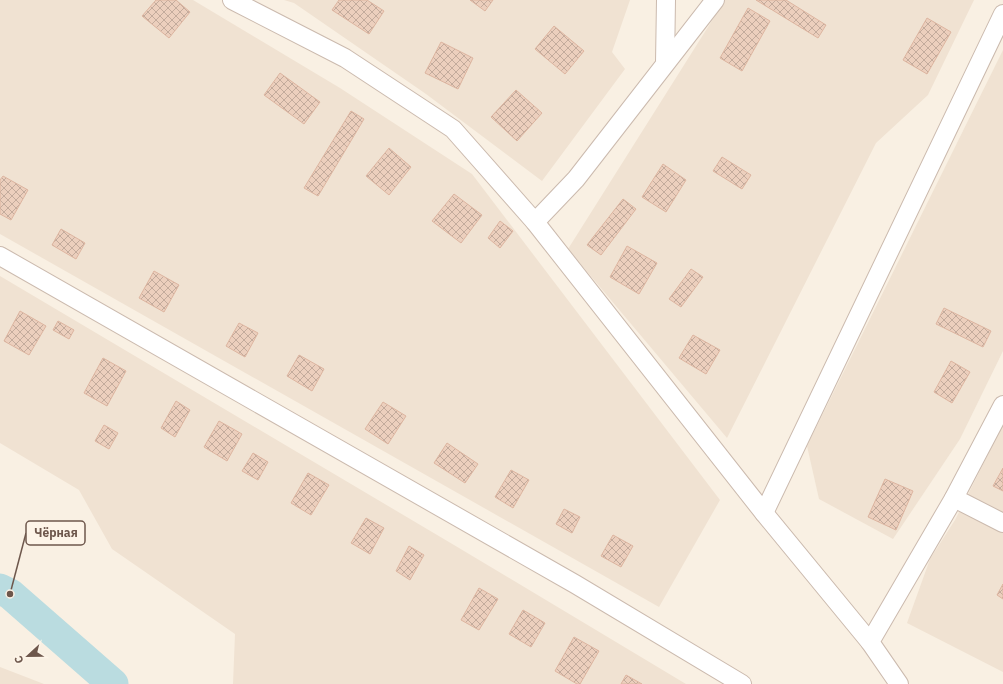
<svg xmlns="http://www.w3.org/2000/svg" width="1003" height="684" font-family="'IBM Plex Sans',sans-serif">
	<style>
		.residential { fill: #f0e2d2 }
		.lines { fill: none; stroke-linecap: round; stroke-linejoin: round }
		.river { stroke: #badce0; stroke-width: 31 }
		.building { fill: url(#building-cross-hatch); stroke: #ddb5a0 }
		.minor-casing { stroke: #cbbaae; stroke-width: 20 }
		.minor { stroke: #fff; stroke-width: 18 }
		.leader { fill: none; stroke: #6e574c; stroke-width: 1.5 }
		.callout-dot { fill: #6e574c; stroke: #fdf4e8; stroke-width: 1.5 }
		.callout { fill: #fdf4e8; stroke: #6e574c; stroke-width: 1.5 }
		.callout-label { font-size: 12px; text-anchor: middle; font-weight: bold; fill: #6e574c }
	</style>
	<defs>
		<pattern id="building-cross-hatch" width="8" height="8" patternUnits="userSpaceOnUse"><rect width="8" height="8" fill="#eccfbd"/><path d="M0 0l8 8M0 8l8-8" fill="none" stroke="#c3ab9c"/></pattern>
	</defs>
	<rect width="100%" height="100%" fill="#f9f0e3"/>
	<g class="residential">
		<polygon points="0,0 193,0 340,88 472,174 720,500 659,607 0,234"/>
		<polygon points="284,0 630,0 612,52 625,69 542,181 426,94 294,3"/>
		<polygon points="725,0 974,0 928,95 876,143 727,438 568,249"/>
		<polygon points="1003,50 1003,351 960,439 893,539 819,499 807,446"/>
		<polygon points="0,276 454,545 686,684 233,684 235,634 112,549 79,490 0,443"/>
		<polygon points="1003,425 1003,672 907,623 930,559 955,520"/>
		<polygon points="0,667 44,684 0,684"/>
	</g>
	<g class="lines">
		<polyline class="river" points="0,589 10,594 113,684"/>
	</g>
	<g class="building">
		<polygon points="156,0 176,0 190,12 169,38 142,16"/>
		<polygon points="339,0 367,0 384,11 369,34 332,10"/>
		<polygon points="470,0 493,0 485,11"/>
		<polygon points="756,0 786,0 826,25 818,38"/>
		<polygon points="748,8 770,21 742,71 720,58"/>
		<polygon points="927,18 951,32 927,74 903,60"/>
		<polygon points="554,26 584,51 565,74 535,49"/>
		<polygon points="441,42 473,58 458,89 425,73"/>
		<polygon points="280,73 320,102 304,124 264,95"/>
		<polygon points="516,90 542,113 517,141 491,117"/>
		<polygon points="351,111 364,119 318,196 304,188"/>
		<polygon points="389,148 411,167 389,195 366,176"/>
		<polygon points="722,157 751,175 742,189 713,171"/>
		<polygon points="663,164 686,180 666,212 642,197"/>
		<polygon points="3,176 28,190 11,220 0,214 0,180"/>
		<polygon points="454,194 482,215 461,243 432,221"/>
		<polygon points="623,199 636,209 601,255 587,245"/>
		<polygon points="500,221 513,231 500,248 488,238"/>
		<polygon points="61,229 85,243 76,259 52,245"/>
		<polygon points="627,246 657,263 639,294 610,277"/>
		<polygon points="691,269 703,277 681,307 669,299"/>
		<polygon points="154,271 179,285 164,312 139,298"/>
		<polygon points="944,308 991,331 983,347 936,324"/>
		<polygon points="20,311 46,326 29,355 4,341"/>
		<polygon points="58,321 74,330 69,339 53,330"/>
		<polygon points="239,323 258,333 245,357 226,346"/>
		<polygon points="693,335 720,350 706,374 679,358"/>
		<polygon points="299,355 324,369 312,391 287,376"/>
		<polygon points="103,358 126,371 107,406 84,393"/>
		<polygon points="951,361 970,372 952,403 934,392"/>
		<polygon points="176,401 190,410 175,437 161,428"/>
		<polygon points="383,402 406,416 388,444 365,429"/>
		<polygon points="219,421 242,434 227,461 204,447"/>
		<polygon points="104,425 118,433 109,449 95,441"/>
		<polygon points="447,443 478,464 465,483 434,463"/>
		<polygon points="253,453 268,462 258,480 242,471"/>
		<polygon points="1003,468 1003,491 993,486"/>
		<polygon points="511,470 529,480 513,508 495,497"/>
		<polygon points="308,473 329,485 311,515 291,503"/>
		<polygon points="885,479 913,491 896,530 868,517"/>
		<polygon points="564,509 580,517 572,533 556,524"/>
		<polygon points="366,518 384,528 370,554 351,543"/>
		<polygon points="613,535 633,546 621,567 601,556"/>
		<polygon points="409,546 424,555 410,580 396,571"/>
		<polygon points="1003,584 1003,599 997,595"/>
		<polygon points="479,588 498,599 479,630 461,620"/>
		<polygon points="523,610 545,623 531,647 509,634"/>
		<polygon points="574,637 599,651 580,684 577,684 555,671"/>
		<polygon points="626,675 642,684 621,684"/>
	</g>
	<g class="lines">
		<g class="minor-casing">
			<g id="minor">
				<polyline points="232,0 345,58 453,129 535,222 764,513 870,642"/>
				<polyline points="665,63 666,0"/>
				<polyline points="535,222 576,179 715,0"/>
				<polyline points="0,256 575,584 742,684"/>
				<polyline points="954,498 1003,523"/>
				<polyline points="764,513 1003,14"/>
				<polyline points="899,684 870,642 954,498 1003,405"/>
			</g>
		</g>
		<use href="#minor" class="minor"/>
	</g>
	<path class="leader" d="M10 594L26 533"/>
	<circle class="callout-dot" cx="10" cy="594" r="4"/>
	<rect class="callout" x="26" y="521" width="59" height="24" rx="4"/>
	<g class="callout-label">
		<text x="56" y="537">Чёрная</text>
	</g>
	<g transform="translate(28 656) rotate(248)" stroke="#fdf4e8" stroke-width="3" paint-order="stroke">
	<path d="M0-3L7 15L0 10L-7 15Z" fill="#6e574c"/>
	<text y="-6" font-size="11" font-weight="bold" text-anchor="middle" fill="#6e574c">С</text>
	</g>
</svg>
